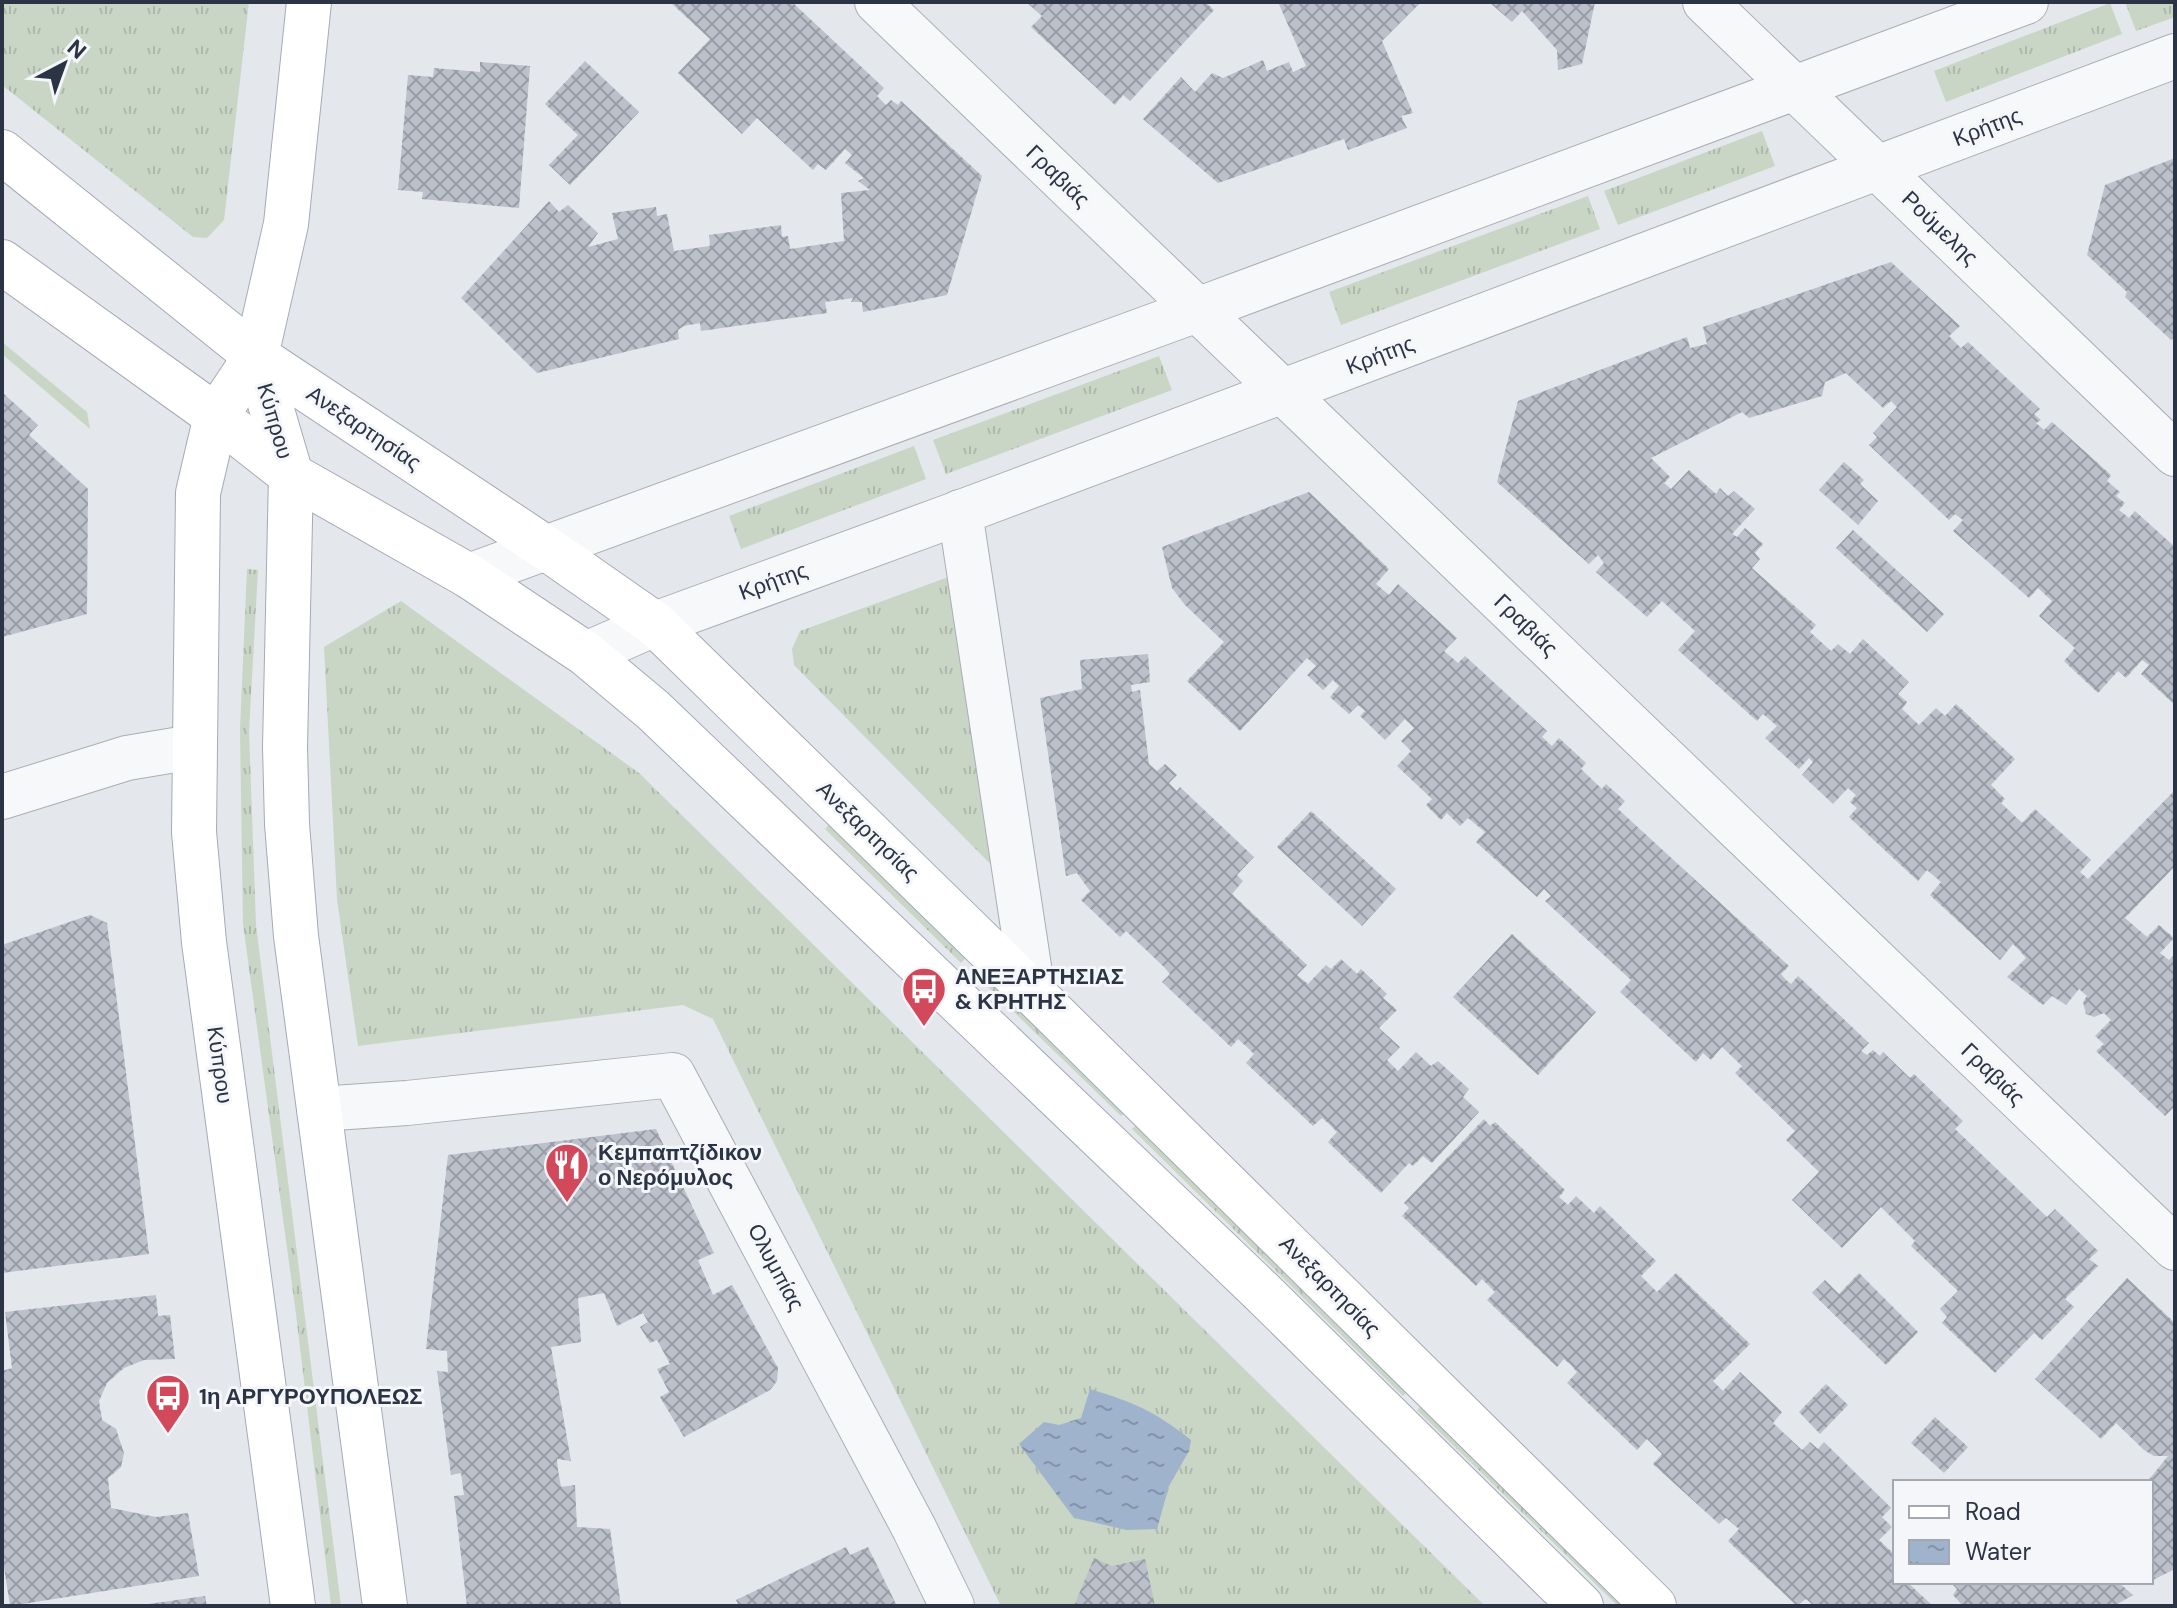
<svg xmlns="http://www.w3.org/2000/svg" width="2177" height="1608" font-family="'DM Sans',sans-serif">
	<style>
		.grass { fill: url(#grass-tufts) }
		.water { fill: url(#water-ripples) }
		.building { fill: url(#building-cross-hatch) }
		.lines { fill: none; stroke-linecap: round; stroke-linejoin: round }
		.minor-casing { stroke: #a9aeb7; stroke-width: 46 }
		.major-casing { stroke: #a3abb8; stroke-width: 46 }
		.minor { stroke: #f7f8fa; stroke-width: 44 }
		.major { stroke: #fff; stroke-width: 44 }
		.labels { text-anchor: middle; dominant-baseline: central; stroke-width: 6; stroke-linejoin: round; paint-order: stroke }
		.street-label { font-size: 22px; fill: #2b3445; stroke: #f4f6f9 }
		.poi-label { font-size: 22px; font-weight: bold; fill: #2b3445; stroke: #f4f6f9; text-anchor: start }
	</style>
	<defs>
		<pattern id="grass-tufts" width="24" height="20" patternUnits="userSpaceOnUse" patternTransform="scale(2)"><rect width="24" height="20" fill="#c9d6c5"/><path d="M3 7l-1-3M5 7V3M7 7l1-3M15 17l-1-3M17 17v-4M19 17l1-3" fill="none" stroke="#adb8ab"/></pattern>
		<pattern id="water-ripples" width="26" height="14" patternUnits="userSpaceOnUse" patternTransform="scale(2)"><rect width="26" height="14" fill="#9fb4cc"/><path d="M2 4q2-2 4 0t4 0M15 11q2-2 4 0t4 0" fill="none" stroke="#8293a7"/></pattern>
		<pattern id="building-cross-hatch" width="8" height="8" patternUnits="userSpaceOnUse" patternTransform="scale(2)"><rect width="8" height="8" fill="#bbc0ca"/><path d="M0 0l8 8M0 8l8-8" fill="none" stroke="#989da6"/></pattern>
	</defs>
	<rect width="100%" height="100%" fill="#e4e7ec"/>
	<g class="grass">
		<polygon points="2,2 249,2 224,220 207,238 193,237 2,85"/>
		<polygon points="2125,2 2175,2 2175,17 2136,31"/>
		<polygon points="2110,3 2122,34 1946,102 1934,71"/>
		<polygon points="1762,131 1775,166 1618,225 1604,191"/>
		<polygon points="1588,196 1600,229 1341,325 1329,292"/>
		<polygon points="2,342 87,412 90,429 2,354"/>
		<polygon points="1159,356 1172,390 946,474 933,440"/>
		<polygon points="914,446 926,479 741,549 729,516"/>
		<polygon points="247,569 258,570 249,731 256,925 341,1606 331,1606 296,1314 243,924 240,729"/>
		<polygon points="954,575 1020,894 794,665 792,649 800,631"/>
		<polygon points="401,601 639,773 1485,1606 1001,1606 713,1019 683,1005 358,1046 337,899 324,647"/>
		<polygon points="835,819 971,952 961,963 825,829"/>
		<polygon points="996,974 1131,1105 1121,1116 985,984"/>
		<polygon points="1140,1121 1411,1388 1403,1396 1132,1129"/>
		<polygon points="1425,1402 1635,1606 1618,1606 1417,1410"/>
	</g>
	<path class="water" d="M1090,1389C1133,1402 1155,1411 1191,1440L1189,1451L1169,1486L1157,1529L1127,1530L1074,1518L1019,1444L1044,1422L1059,1425L1081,1418Z"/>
	<g class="building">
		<polygon points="670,2 792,2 884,88 877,96 886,105 891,100 898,105 901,101 982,176 947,295 863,312 862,302 851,302 853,298 825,302 827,313 701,331 700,323 684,326 678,330 679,339 537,373 461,298 549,201 559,212 568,205 598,233 588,247 618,239 612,213 656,207 657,216 667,214 674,251 710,246 709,235 781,225 782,237 788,236 790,249 844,241 841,193 870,190 858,181 864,178 845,163 852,155 845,149 826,170 818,164 813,170 757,118 742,134 678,73 710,39"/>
		<polygon points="1026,2 1205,2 1214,10 1130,101 1123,95 1115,105 1031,27 1042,16"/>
		<polygon points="1278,2 1421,2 1382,41 1413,113 1401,116 1407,128 1348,150 1344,139 1218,183 1143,119 1181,77 1195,92 1212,73 1223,78 1263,60 1267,71 1289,62 1293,72 1306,66"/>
		<polygon points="1489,2 1595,2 1582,64 1558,70 1557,50 1522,11 1512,22"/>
		<polygon points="585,61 639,112 570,185 549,165 578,135 545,104"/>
		<polygon points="480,62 530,66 519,208 422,199 423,192 398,190 408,75 433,77 434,68 480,72"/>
		<polygon points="2175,158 2175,337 2171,340 2125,297 2127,292 2087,255 2105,185"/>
		<polygon points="1891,262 1960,326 1949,336 1961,348 1968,342 2040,409 2034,414 2041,420 2036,423 2044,430 2052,422 2111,475 2107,481 2120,492 2116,496 2125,503 2119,510 2129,518 2135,511 2175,547 2175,705 2141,674 2149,665 2142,660 2126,678 2118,671 2098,693 2064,661 2075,648 2039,616 2052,601 2038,588 2029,598 1953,531 1963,520 1955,514 1949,520 1869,445 1877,437 1873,433 1897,407 1891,401 1883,408 1846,373 1825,382 1822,396 1749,418 1742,412 1651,458 1670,477 1664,483 1671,489 1689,470 1716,494 1720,488 1728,496 1734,491 1755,509 1732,534 1737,537 1745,528 1763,544 1755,553 1760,559 1752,568 1816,625 1810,632 1831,651 1838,644 1850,654 1863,639 1909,682 1898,694 1907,702 1902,709 1919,725 1936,708 1945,716 1956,704 2015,759 1991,785 2005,799 2001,803 2022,823 2035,809 2091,860 2080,872 2088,879 2175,790 2175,866 2125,918 2147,937 2159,925 2174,938 2160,953 2169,960 2175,954 2175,1110 2173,1108 2165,1116 2096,1051 2104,1044 2095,1036 2111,1020 2104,1013 2094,1017 2086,1014 2083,1002 2087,996 2079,989 2066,1005 2052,996 2043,1005 2007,977 2026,958 2020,951 2013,944 2000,960 1930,895 1941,882 1927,870 1918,881 1849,817 1857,808 1850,802 1856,795 1848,788 1833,804 1802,775 1813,762 1809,758 1799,769 1765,738 1777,726 1763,714 1757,721 1678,650 1695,631 1662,601 1647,617 1596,572 1604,563 1598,555 1589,564 1497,482 1518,401 1687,337 1690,348 1707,344 1703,327"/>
		<polygon points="2,392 38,425 29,435 88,489 87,614 2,637"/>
		<polygon points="1844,462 1864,480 1860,484 1878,501 1858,525 1819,490"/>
		<polygon points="1309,492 1389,569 1376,584 1389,595 1398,584 1457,638 1444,651 1458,663 1465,656 1547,731 1542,737 1552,746 1559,738 1586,763 1581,769 1602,789 1606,784 1625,801 1618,809 1789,966 1781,974 1786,980 1791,984 1798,976 1869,1043 1861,1051 1867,1055 1873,1050 1880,1056 1883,1052 1910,1078 1914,1074 1963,1121 1955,1129 2047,1217 2055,1209 2098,1251 2089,1259 2098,1266 2065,1299 2074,1307 2042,1340 2034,1333 1995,1373 1942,1323 1947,1317 1940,1309 1958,1291 1911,1246 1915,1241 1881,1207 1842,1248 1792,1200 1819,1172 1786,1140 1795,1131 1735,1073 1742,1066 1722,1047 1711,1060 1703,1053 1696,1062 1620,992 1631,980 1545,901 1551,896 1544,889 1537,897 1476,842 1485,832 1468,818 1460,826 1447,813 1441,820 1426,805 1432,799 1397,766 1411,751 1401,741 1414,728 1405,719 1385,740 1360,716 1365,711 1358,705 1349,714 1330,697 1339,686 1333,680 1323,690 1307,675 1316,666 1307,658 1240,731 1187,681 1224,642 1185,605 1172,588 1162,547"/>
		<polygon points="1853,530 1944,614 1927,632 1836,548"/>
		<polygon points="1148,654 1150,682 1131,685 1132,692 1140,690 1149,764 1157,771 1165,764 1177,775 1169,783 1177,791 1180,787 1254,857 1237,875 1243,881 1232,894 1307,965 1297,975 1308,984 1326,965 1331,969 1341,959 1357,974 1361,969 1387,994 1383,998 1397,1010 1379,1028 1400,1047 1387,1060 1398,1071 1416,1052 1431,1066 1438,1061 1469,1089 1463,1097 1479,1112 1432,1163 1423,1156 1413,1166 1409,1163 1381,1193 1328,1142 1337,1132 1328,1123 1322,1118 1313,1126 1246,1063 1254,1054 1248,1048 1238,1039 1231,1047 1162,982 1170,974 1163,966 1126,931 1120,937 1081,900 1090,891 1077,873 1066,876 1040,698 1082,689 1080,660"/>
		<polygon points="1311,811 1396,889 1362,926 1277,847"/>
		<polygon points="90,915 107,923 149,1254 2,1273 2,945"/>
		<polygon points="1512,934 1596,1012 1538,1075 1453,997"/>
		<polygon points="1484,1119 1490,1126 1495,1122 1565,1190 1559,1197 1568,1205 1576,1196 1594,1213 1600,1206 1656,1261 1641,1276 1657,1292 1676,1273 1750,1344 1713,1381 1723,1391 1740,1372 1782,1412 1773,1423 1802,1450 1810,1442 1818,1449 1824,1442 1891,1508 1882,1517 1892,1527 1879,1540 1895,1555 1895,1582 1907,1582 1933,1606 1814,1606 1806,1599 1797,1606 1728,1541 1739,1529 1726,1518 1719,1524 1653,1464 1662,1454 1647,1439 1637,1450 1567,1383 1577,1372 1571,1365 1564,1359 1557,1367 1487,1300 1495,1292 1482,1279 1476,1286 1402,1216 1409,1208 1404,1203"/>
		<polygon points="656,1129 714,1253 698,1260 713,1295 732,1285 778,1368 777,1381 770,1390 684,1437 660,1397 669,1392 657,1369 670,1364 657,1340 650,1343 640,1327 648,1322 643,1313 617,1326 604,1293 578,1298 581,1342 551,1347 571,1461 557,1459 558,1470 561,1487 575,1485 577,1527 610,1529 621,1606 467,1606 454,1496 464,1495 461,1473 451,1475 437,1371 448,1372 447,1351 426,1349 448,1155"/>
		<polygon points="1859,1273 1918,1332 1886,1365 1812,1293 1825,1280 1839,1294"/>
		<polygon points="2127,1278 2175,1323 2175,1569 2151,1581 2151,1482 2147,1482 2168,1456 2154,1456 2144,1450 2116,1423 2101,1439 2035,1379"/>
		<polygon points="156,1295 158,1316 170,1315 175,1359 144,1360 124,1368 107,1383 99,1401 102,1420 116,1429 124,1453 121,1467 108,1478 111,1508 156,1517 188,1513 199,1576 10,1606 2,1554 2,1371 12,1368 5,1312"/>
		<polygon points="1826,1384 1848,1405 1820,1434 1799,1412"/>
		<polygon points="1935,1417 1968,1447 1944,1473 1911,1443"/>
		<polygon points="846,1547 850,1555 868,1547 897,1606 739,1606 736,1600"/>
		<polygon points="1094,1558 1112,1566 1145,1559 1155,1606 1074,1606"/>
		<polygon points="1950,1582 2118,1582 2133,1595 2114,1606 1963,1606 1953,1595 1957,1589"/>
		<polygon points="205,1596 207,1606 148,1606 148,1604"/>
	</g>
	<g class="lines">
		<g class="minor-casing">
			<g id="minor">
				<polyline points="877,2 2175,1248"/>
				<polyline points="1705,2 2175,454"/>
				<polyline points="960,512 1033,993"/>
				<polyline points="469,576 1197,310 2026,2"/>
				<polyline points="586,654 655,624 948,517 2175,56"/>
				<polyline points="2,797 127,758 193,747"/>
				<polyline points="319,1109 407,1103 673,1075 914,1528 952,1606"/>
			</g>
		</g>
		<g class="major-casing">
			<g id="major">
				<polyline points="2,152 256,356 546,548 655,624 1033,993 1654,1606"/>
				<polyline points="2,262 216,416 291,475 469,576 586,654 653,710 1261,1291 1581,1606"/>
				<polyline points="256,356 291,475 285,747 287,824 296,936 385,1606"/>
				<polyline points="293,1606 204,942 194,832 198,493 216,416 256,356 286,224 309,2"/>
			</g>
		</g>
		<use href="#minor" class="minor"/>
		<use href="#major" class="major"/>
	</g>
	<defs>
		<g id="bus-pin" transform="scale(2.3)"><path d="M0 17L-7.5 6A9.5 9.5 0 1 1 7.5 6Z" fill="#d1495b" stroke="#f4f6f9"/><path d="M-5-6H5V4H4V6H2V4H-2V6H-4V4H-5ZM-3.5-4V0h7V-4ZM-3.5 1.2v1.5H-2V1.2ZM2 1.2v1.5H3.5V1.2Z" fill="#fff"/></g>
		<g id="restaurant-pin" transform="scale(2.3)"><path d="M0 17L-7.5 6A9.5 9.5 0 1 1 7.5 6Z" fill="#d1495b" stroke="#f4f6f9"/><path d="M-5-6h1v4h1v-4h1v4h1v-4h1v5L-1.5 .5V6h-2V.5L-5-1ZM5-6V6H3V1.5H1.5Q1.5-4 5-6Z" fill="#fff"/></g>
	</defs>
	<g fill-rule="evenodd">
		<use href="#bus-pin" x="924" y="989"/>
		<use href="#restaurant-pin" x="567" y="1165"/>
		<use href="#bus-pin" x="168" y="1396"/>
	</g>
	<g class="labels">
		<g class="street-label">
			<text transform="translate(1987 127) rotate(-21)">Κρήτης</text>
			<text transform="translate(1058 176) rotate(44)">Γραβιάς</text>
			<text transform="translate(1940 228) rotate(44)">Ρούμελης</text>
			<text transform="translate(1380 355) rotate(-21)">Κρήτης</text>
			<text transform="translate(275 421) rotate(74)">Κύπρου</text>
			<text transform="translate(364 428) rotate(34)">Ανεξαρτησίας</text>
			<text transform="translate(773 581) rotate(-20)">Κρήτης</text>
			<text transform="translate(1526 625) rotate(44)">Γραβιάς</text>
			<text transform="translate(868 831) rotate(44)">Ανεξαρτησίας</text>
			<text transform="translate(220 1065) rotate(82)">Κύπρου</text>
			<text transform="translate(1993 1074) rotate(44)">Γραβιάς</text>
			<text transform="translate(776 1267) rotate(62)">Ολυμπίας</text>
			<text transform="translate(1330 1286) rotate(45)">Ανεξαρτησίας</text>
		</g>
		<g class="poi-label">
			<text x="955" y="976">ΑΝΕΞΑΡΤΗΣΙΑΣ<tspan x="955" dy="25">&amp; ΚΡΗΤΗΣ</tspan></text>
			<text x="598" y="1152">Κεμπαπτζίδικον<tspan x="598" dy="25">ο Νερόμυλος</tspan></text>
			<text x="199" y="1396">1η ΑΡΓΥΡΟΥΠΟΛΕΩΣ</text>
		</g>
	</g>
	<rect width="2177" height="1608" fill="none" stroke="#2b3445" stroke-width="8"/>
	<rect x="1893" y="1480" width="260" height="104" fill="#f4f6f9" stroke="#a4a8b1" stroke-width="2"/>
	<rect x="1909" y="1506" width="40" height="12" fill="#ffffff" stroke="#a4a8b1" stroke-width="2"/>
	<text x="1965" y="1520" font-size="24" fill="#2b3445">Road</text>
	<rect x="1909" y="1540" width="40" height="24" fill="url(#water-ripples)" stroke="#a4a8b1" stroke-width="2"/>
	<text x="1965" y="1560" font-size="24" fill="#2b3445">Water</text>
	<g transform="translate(64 64) rotate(41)" stroke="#f4f6f9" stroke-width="6" paint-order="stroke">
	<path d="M0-6L14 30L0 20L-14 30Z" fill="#2b3445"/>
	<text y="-12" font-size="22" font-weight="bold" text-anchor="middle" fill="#2b3445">N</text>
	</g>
</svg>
